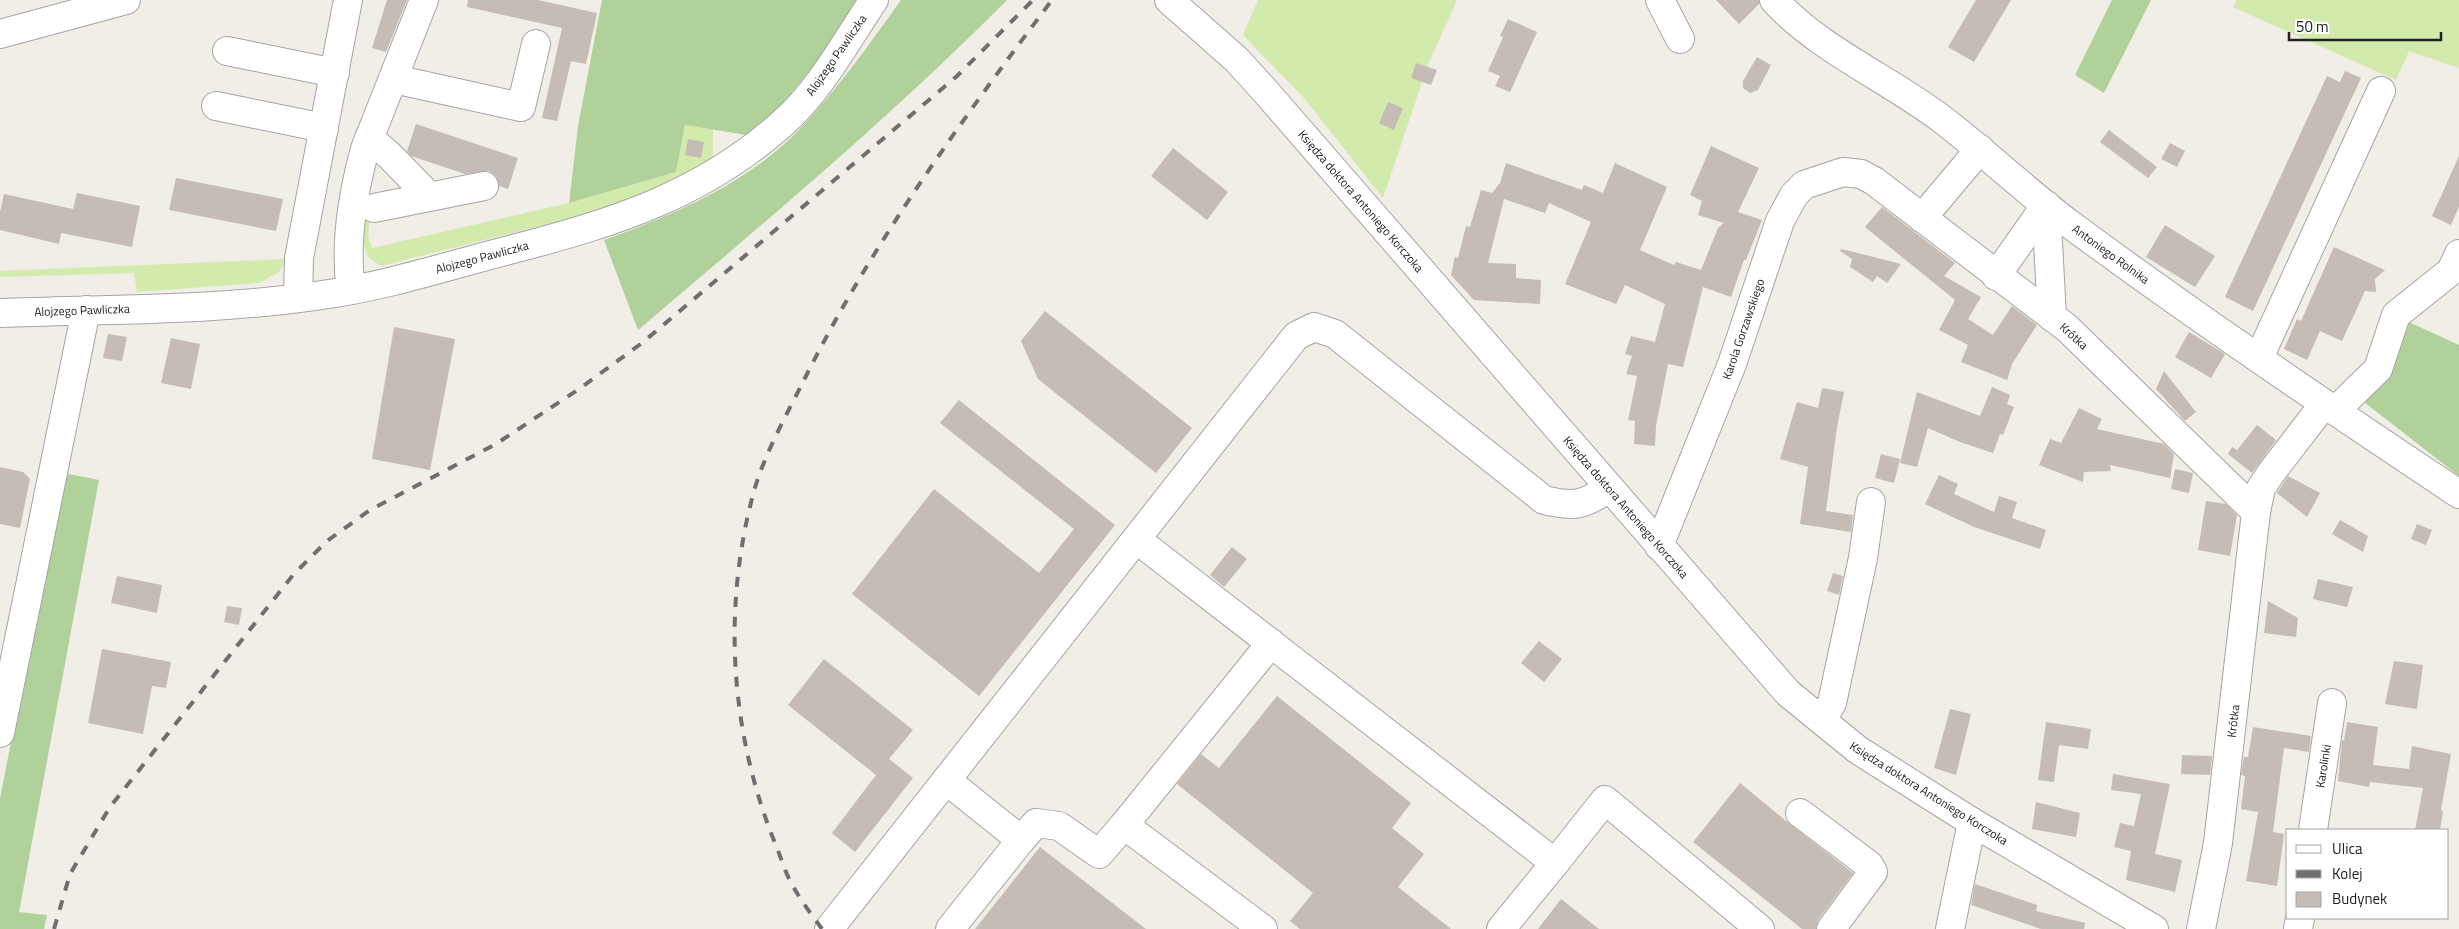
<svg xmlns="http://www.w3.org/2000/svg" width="2459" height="929" font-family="'Titillium Web',sans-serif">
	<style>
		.grass { fill: #d2ebad }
		.forest { fill: #b1d19b }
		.building { fill: #c6bcb6 }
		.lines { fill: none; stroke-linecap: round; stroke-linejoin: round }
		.minor-casing { stroke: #a5a5a5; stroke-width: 30 }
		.minor { stroke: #fff; stroke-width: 28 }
		.rail { stroke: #6f6f6f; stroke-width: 4; stroke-dasharray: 10 10; stroke-linecap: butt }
		.labels { text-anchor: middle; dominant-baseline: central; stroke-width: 5; stroke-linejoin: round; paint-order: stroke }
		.street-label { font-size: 12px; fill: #212121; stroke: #fff }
	</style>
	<rect width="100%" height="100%" fill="#f1ede7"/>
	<g class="grass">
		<polygon points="1258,0 1457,0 1427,67 1383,198 1304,98 1243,35"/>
		<polygon points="2237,0 2459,0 2459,68 2409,51 2396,80 2233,7"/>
		<polygon points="685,125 713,129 713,163 632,203 381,266 368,257 360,233 361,214 370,216 368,236 372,248 569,203 676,172"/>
		<polygon points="287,259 279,272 259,283 137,292 134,273 0,277 0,271"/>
	</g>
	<g class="forest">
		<path d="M602,0H861C828,49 794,93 753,136L685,125L676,172L569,203L578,126Z"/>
		<path d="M901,0H1007C891,117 764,223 638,330L604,240C673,215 746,184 798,131C836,91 869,45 901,0Z"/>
		<polygon points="2112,0 2151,0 2104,93 2075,75"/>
		<polygon points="2387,312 2459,345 2459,476 2346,388 2362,369"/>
		<polygon points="63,473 99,480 19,912 47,915 44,929 0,929 0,799"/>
	</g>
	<g class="building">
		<polygon points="387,0 407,0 386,52 372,48"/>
		<polygon points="468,0 538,0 597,13 586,64 571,61 557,121 542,118 562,28 467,7"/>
		<polygon points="1716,0 1759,0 1759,4 1739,24"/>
		<polygon points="1976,0 2011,0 1974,62 1948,47"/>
		<polygon points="1508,19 1537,32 1510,92 1495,86 1500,76 1488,71 1503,37 1500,36"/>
		<polygon points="1757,57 1771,65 1758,90 1750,93 1743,88 1743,81"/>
		<polygon points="1416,63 1437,70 1431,85 1411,78"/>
		<polygon points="2345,71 2361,78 2253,311 2225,297 2327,76 2340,82"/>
		<polygon points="1388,102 1403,108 1394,130 1379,123"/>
		<polygon points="416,124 518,158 508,189 499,186 496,176 489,171 465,174 411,156 407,151"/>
		<polygon points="2109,130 2157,167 2148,178 2100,142"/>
		<polygon points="688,139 704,142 701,158 685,155"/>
		<polygon points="2170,143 2185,151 2177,167 2161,159"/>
		<polygon points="1711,146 1759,168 1738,212 1762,220 1746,260 1744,260 1731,297 1703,287 1683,367 1668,364 1656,426 1655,446 1634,444 1635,421 1628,420 1637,376 1626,374 1632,356 1625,354 1631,336 1655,342 1665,304 1625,285 1616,304 1565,284 1591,222 1549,203 1545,213 1504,199 1488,263 1516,264 1516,278 1541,280 1540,304 1474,300 1451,275 1455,257 1458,258 1466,226 1470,227 1481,190 1492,193 1500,183 1506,163 1582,190 1584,185 1603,193 1615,163 1667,187 1640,250 1674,265 1676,262 1701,270 1718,228 1724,223 1698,215 1702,201 1690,195"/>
		<polygon points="1173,148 1228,192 1207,220 1151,176"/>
		<polygon points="2459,156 2459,207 2451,225 2432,216"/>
		<polygon points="176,178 283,199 276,231 169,210"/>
		<polygon points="77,193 140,206 132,247 61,233 59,244 0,230 0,212 4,194 73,209"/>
		<polygon points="1882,207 1955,263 1944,276 1981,297 1968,319 1993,335 2012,306 2037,325 2012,364 2007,380 1961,362 1968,345 1939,330 1955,300 1865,227"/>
		<polygon points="2165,225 2215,256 2195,287 2146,257"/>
		<polygon points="2334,247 2385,270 2375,279 2376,292 2365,291 2342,341 2320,331 2307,360 2284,349 2297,319 2301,321"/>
		<polygon points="1841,249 1854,252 1901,264 1887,283 1877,276 1873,282 1850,267 1852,259 1840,251"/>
		<polygon points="1045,311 1192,428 1156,473 1038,379 1021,341"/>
		<polygon points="394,327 455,339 430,470 372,459"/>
		<polygon points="2189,332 2225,354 2211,378 2175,357"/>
		<polygon points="108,334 127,337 122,361 103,358"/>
		<polygon points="171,338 200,344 191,389 161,383"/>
		<polygon points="2164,371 2196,412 2185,421 2156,389"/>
		<polygon points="1992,387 2010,395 2007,404 2014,407 2003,435 2000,434 1993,453 1960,442 1928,428 1917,467 1900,463 1917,392 1980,416"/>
		<polygon points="1822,388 1844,392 1837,427 1826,511 1853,515 1851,532 1800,524 1808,467 1780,459 1797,402 1818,408"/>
		<polygon points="959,400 1115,525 979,696 852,594 934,489 1039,573 1074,529 940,423"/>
		<polygon points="2079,408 2102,419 2097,429 2164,444 2174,454 2170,478 2110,465 2111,471 2084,472 2083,482 2039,465 2050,439 2061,443"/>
		<polygon points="2257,425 2276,440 2252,473 2228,454 2232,447 2237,450"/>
		<polygon points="1881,454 1900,459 1894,483 1875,478"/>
		<polygon points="0,467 23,472 30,479 20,528 0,524"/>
		<polygon points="2175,469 2193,473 2189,493 2171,489"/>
		<polygon points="1939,475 1958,484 1954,494 1994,512 1999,496 2017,502 2012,518 2046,530 2040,549 1974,527 1925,504"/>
		<polygon points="2288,476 2320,493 2307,517 2277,493"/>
		<polygon points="2206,501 2226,504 2237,515 2230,556 2198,550"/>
		<polygon points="2340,520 2368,536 2363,552 2332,534"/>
		<polygon points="2417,524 2432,530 2426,545 2411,539"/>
		<polygon points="1232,547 1247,559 1224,587 1210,575"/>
		<polygon points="1833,573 1843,576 1839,595 1827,591"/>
		<polygon points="117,576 162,585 157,613 111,603"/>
		<polygon points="2318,579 2353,587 2347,607 2313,599"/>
		<polygon points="2268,601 2298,618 2296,637 2264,633"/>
		<polygon points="227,606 242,608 239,625 224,622"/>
		<polygon points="1539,641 1562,659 1544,682 1521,663"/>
		<polygon points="102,649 171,662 166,688 152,686 143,734 88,723"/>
		<polygon points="824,659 913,730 889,759 913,778 855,852 832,833 876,775 788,705"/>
		<polygon points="2394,661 2423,665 2417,709 2385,704"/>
		<polygon points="1277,696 1411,803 1392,828 1424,854 1398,887 1451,929 1300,929 1290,921 1313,893 1177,784 1201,754 1219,768"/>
		<polygon points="1950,709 1971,714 1956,775 1934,768"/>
		<polygon points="2046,722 2091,729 2088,749 2059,745 2054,782 2038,780"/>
		<polygon points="2347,722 2378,727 2373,765 2409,769 2412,746 2451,754 2441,810 2443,811 2440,830 2415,830 2423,788 2370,782 2369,787 2338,781 2342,740 2344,741"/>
		<polygon points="2253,727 2311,736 2309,752 2284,748 2273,832 2284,834 2277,886 2246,881 2258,812 2241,809 2245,776 2241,775 2244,757 2248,757"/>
		<polygon points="2182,755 2212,756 2210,775 2181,774"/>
		<polygon points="2113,774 2170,784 2155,854 2182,860 2175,892 2126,880 2131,851 2114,847 2120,823 2134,826 2141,794 2111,790"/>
		<polygon points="1740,783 1791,825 1853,873 1818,920 1816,929 1802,929 1693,842"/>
		<polygon points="2036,802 2080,813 2076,837 2032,829"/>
		<polygon points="1040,847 1146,929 975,929"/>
		<polygon points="1975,884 2037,905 2036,911 2085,923 2084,929 2041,929 1971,905"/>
		<polygon points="1561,899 1599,929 1538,929"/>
	</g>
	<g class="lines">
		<g class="minor-casing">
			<g id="minor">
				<polyline points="1169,0 1237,60 1266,92 1788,693 1858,750 1972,822 2154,929"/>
				<polyline points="1660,0 1680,39"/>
				<path d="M1774,0C1821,51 1888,78 1943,120C1987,154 2027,192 2071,225C2198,319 2328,407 2459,494"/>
				<polyline points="0,34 126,0"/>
				<polyline points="227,51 335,73"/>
				<polyline points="394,79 521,107 536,44"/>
				<polyline points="216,106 324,128"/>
				<polyline points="369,138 389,155 429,196"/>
				<polyline points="2046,205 2052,317"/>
				<polyline points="374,208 484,186"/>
				<polyline points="1922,218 1980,149"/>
				<polyline points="1996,276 2046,205"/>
				<path d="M351,290C344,244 353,193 365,149L424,0"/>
				<polyline points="298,298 299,258 348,0"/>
				<path d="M0,313C107,309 216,311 322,295C387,286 450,265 513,249C616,222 703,195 784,122C821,89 846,41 874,0"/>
				<polyline points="2259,358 2381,91"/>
				<polyline points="2335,411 2378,369 2396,315 2451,271 2459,254"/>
				<polyline points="1136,539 1555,863 1501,929"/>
				<polyline points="1659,546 1732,364 1780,221 1794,195 1804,185 1843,172 1861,174 1874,181 2067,328 2256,512"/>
				<polyline points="1822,720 1832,703 1863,558 1871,502"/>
				<polyline points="0,733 86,310"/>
				<polyline points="946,780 1021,840 950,929"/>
				<polyline points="1800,813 1869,865 1873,872 1831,929"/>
				<polyline points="2313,830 2332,703"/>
				<polyline points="1021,840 1036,823 1059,826 1099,854 1124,825"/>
				<polyline points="1555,863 1605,800 1760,929"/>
				<path d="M829,929L1296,336L1314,327L1335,334L1544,500C1573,507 1584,506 1608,488"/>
				<polyline points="1263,929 1124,825 1271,643"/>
				<polyline points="1950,929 1972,822"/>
				<polyline points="2201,929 2218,843 2256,512 2261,488 2271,473 2324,404"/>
				<polyline points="2298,929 2300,918"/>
			</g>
		</g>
		<use href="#minor" class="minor"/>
		<g class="rail">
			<polyline points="54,929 70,874 110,807 293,575 327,541 370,510 496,444 579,389 642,343 956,77 1033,0"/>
			<path d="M822,929C812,915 801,901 793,886C785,873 781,857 775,843C730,732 722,607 754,491C764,455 788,412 805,378C873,242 961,121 1052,0"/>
		</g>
	</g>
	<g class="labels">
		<g class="street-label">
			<text transform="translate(836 55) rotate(-55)">Alojzego Pawliczka</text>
			<text transform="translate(1361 201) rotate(49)">Księdza doktora Antoniego Korczoka</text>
			<text transform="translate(2111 254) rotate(36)">Antoniego Rolnika</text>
			<text transform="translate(482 257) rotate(-15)">Alojzego Pawliczka</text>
			<text transform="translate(82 310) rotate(-2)">Alojzego Pawliczka</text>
			<text transform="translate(1743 329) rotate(-71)">Karola Gorzawskiego</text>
			<text transform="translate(2074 336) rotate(42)">Krótka</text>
			<text transform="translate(1626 507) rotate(49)">Księdza doktora Antoniego Korczoka</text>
			<text transform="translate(2233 721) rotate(-83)">Krótka</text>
			<text transform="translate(2323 766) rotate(-81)">Karolinki</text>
			<text transform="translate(1929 793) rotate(32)">Księdza doktora Antoniego Korczoka</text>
		</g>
	</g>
	<rect x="2286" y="829" width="162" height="90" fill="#ffffff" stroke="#a6a6a6"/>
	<rect x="2296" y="845" width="25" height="8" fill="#ffffff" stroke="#a6a6a6"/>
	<text x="2332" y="854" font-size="15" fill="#212121">Ulica</text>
	<rect x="2296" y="870" width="25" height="8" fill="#6f6f6f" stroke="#a6a6a6"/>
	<text x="2332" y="879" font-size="15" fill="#212121">Kolej</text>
	<rect x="2296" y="892" width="25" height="15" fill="#c6bcb6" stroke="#a6a6a6"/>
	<text x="2332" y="904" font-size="15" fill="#212121">Budynek</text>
	<path d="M2289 32v8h152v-8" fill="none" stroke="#212121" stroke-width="2.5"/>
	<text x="2296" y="32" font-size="15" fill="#212121" stroke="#ffffff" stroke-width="4" paint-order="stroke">50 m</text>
</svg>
